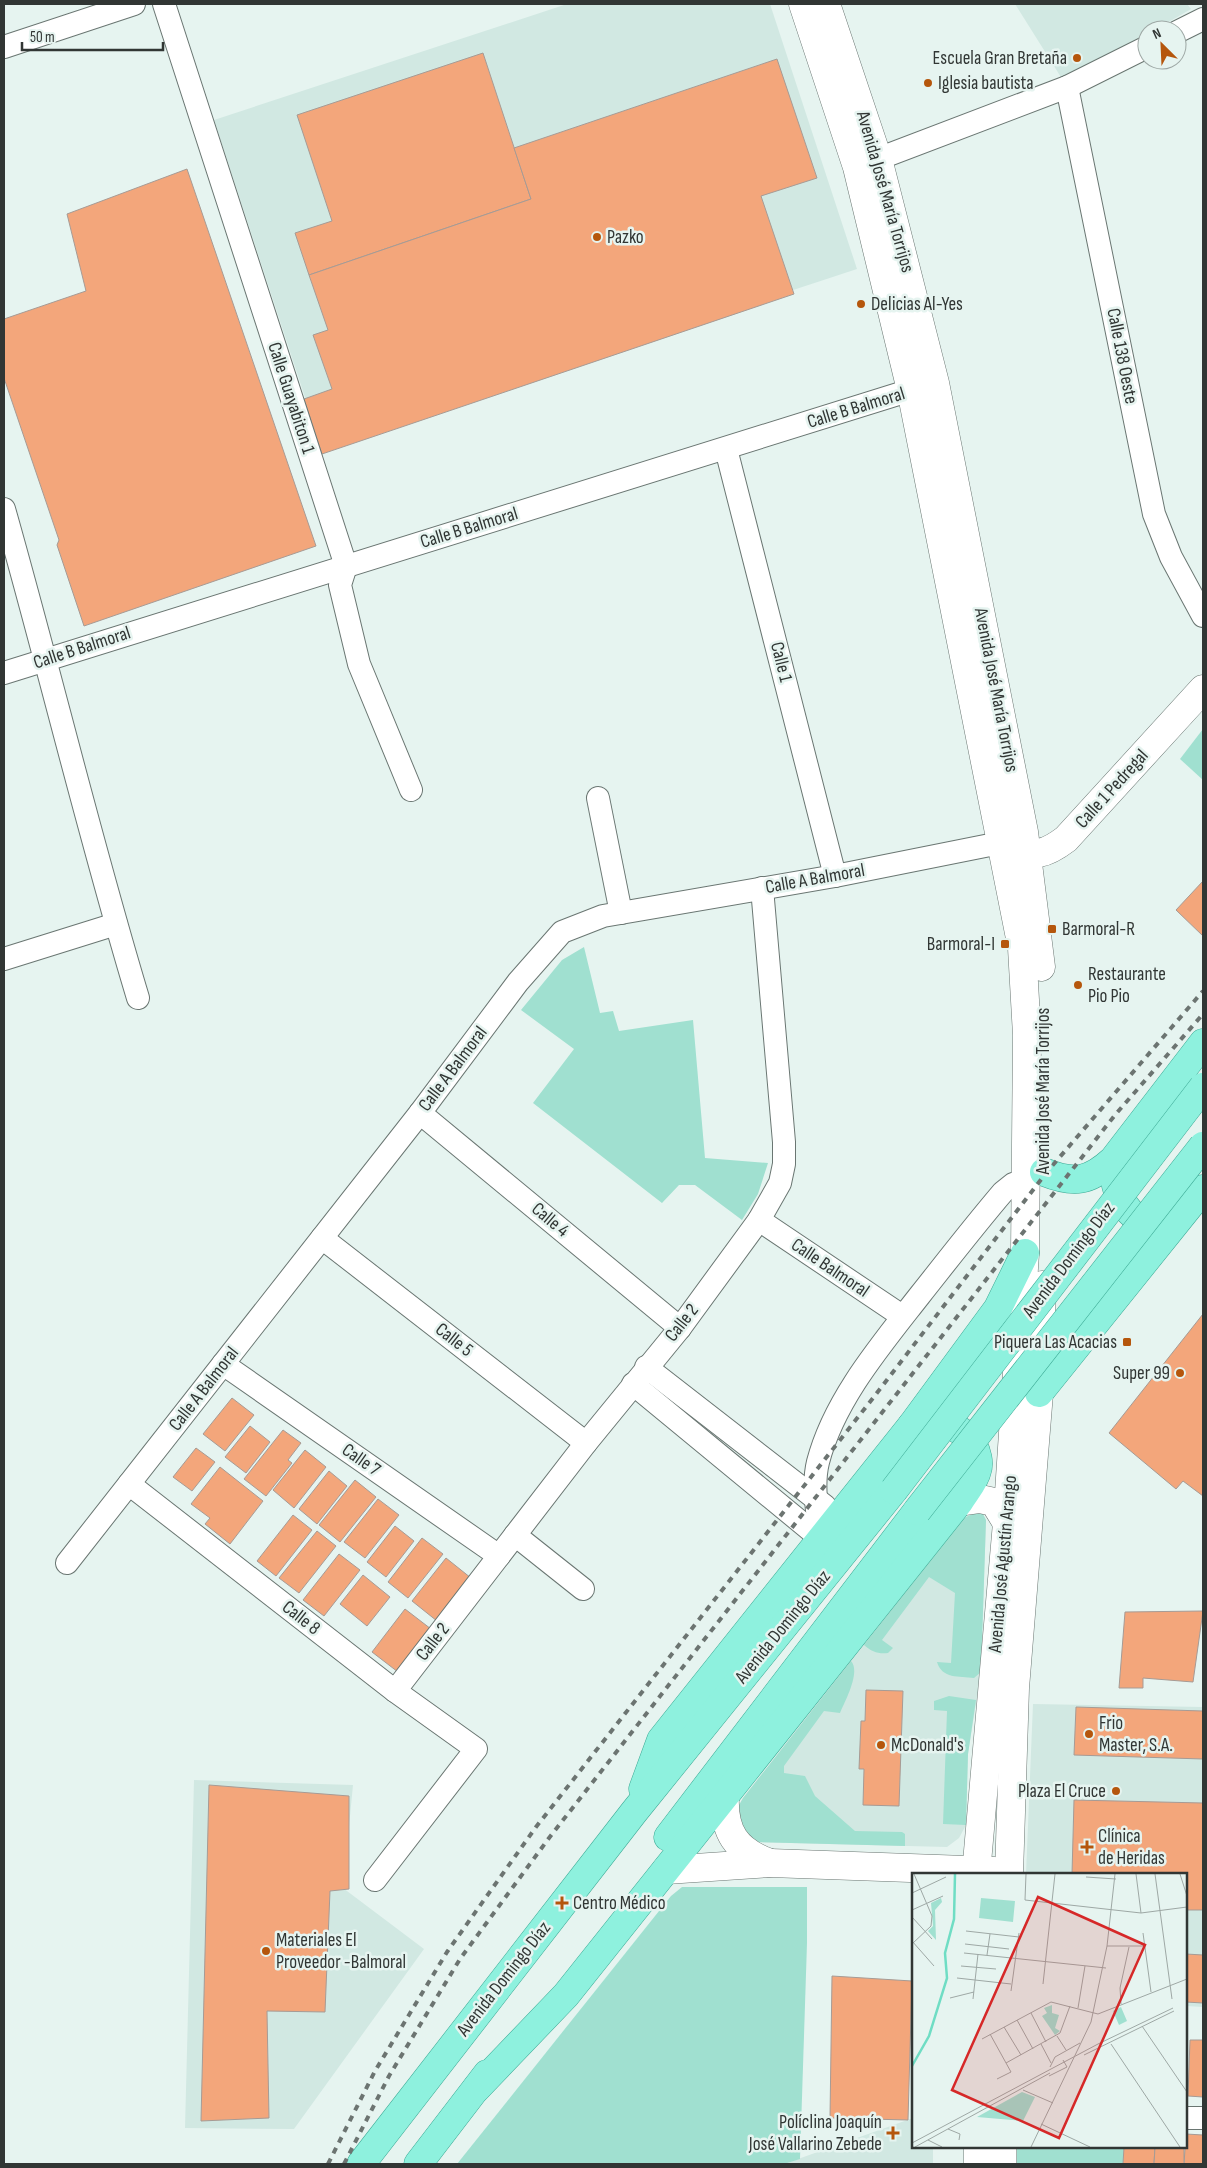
<svg xmlns="http://www.w3.org/2000/svg" width="1207" height="2168" font-family="'Sofia Sans Condensed',sans-serif">
	<style>
		.built { fill: #d1e8e2 }
		.green { fill: #a0e0d0 }
		.building { fill: #f3a67b; stroke: #a69b95 }
		.lines { fill: none; stroke-linecap: round; stroke-linejoin: round }
		.street-casing { stroke: #6a7672; stroke-width: 24 }
		.secondary-casing { stroke: #6a7672; stroke-width: 29 }
		.primary-casing { stroke: #3ca994; stroke-width: 29 }
		.street { stroke: #fff; stroke-width: 22 }
		.secondary { stroke: #fff; stroke-width: 28 }
		.primary { stroke: #8ef1de; stroke-width: 28 }
		.rail { stroke: #6c7471; stroke-width: 4; stroke-dasharray: 6 6; stroke-linecap: butt }
		.primary-bridge-casing { stroke: #3ca994; stroke-width: 29; stroke-linecap: butt }
		.primary-bridge { stroke: #8ef1de; stroke-width: 28 }
		.poi-dot { fill: #b5560c; stroke: #e6f4f0; stroke-width: 2 }
		.labels { text-anchor: middle; dominant-baseline: central; stroke-width: 5; stroke-linejoin: round; paint-order: stroke }
		.poi-label { font-size: 19px; fill: #313634; stroke: #e6f4f0; text-anchor: start }
		.street-label { font-size: 19px; fill: #313634; stroke: #e6f4f0 }
		.inset-river { fill: none; stroke: #6fddc4; stroke-width: 2.5 }
		.inset-road { fill: none; stroke: #9ea8a5; stroke-width: 1 }
		.view { fill: #d62828; fill-opacity: 0.15; stroke: #d62828; stroke-width: 2.5 }
		.inset-edge { fill: none; stroke: #313634; stroke-width: 2.5 }
	</style>
	<rect width="100%" height="100%" fill="#e6f4f0"/>
	<g class="built">
		<polygon points="567,4 770,4 857,269 321,446 214,120"/>
		<polygon points="1015,4 1187,4 1191,9 1155,30 1147,30 1147,35 1064,82"/>
		<polygon points="983,1514 986,1520 981,1672 968,1754 966,1825 959,1838 947,1847 757,1842 738,1807 743,1798 964,1518"/>
		<polygon points="1033,1704 1203,1707 1203,2007 1186,2006 1186,1874 1026,1874"/>
		<polygon points="194,1780 353,1785 343,1888 424,1949 294,2129 185,2128"/>
		<polygon points="913,2118 913,2147 933,2147 933,2164 784,2164"/>
	</g>
	<g class="green">
		<polygon points="1203,729 1203,780 1180,759"/>
		<polygon points="584,947 600,1013 613,1011 619,1031 693,1020 705,1158 768,1163 758,1194 742,1220 695,1185 679,1185 662,1203 533,1103 574,1049 521,1010 562,960"/>
		<path d="M976,1512L983,1514L986,1520L981,1672L974,1678C959,1676 942,1679 937,1662L951,1663L955,1593L929,1577L882,1640L893,1648L888,1653C878,1654 872,1652 864,1645L964,1518Z"/>
		<path d="M851,1661C861,1672 845,1701 840,1713L824,1711L784,1766V1773L805,1776L815,1796L855,1831L902,1832L905,1834V1846L757,1842L740,1833L738,1807L743,1798Z"/>
		<polygon points="949,1696 976,1700 968,1754 966,1825 943,1824 947,1711 934,1710 934,1701"/>
		<polygon points="682,1887 807,1887 807,1943 800,2159 784,2164 457,2164 671,1896"/>
		<polygon points="1017,2147 1124,2147 1123,2164 1017,2164"/>
	</g>
	<g class="building">
		<polygon points="483,53 531,199 309,275 295,233 332,221 297,115"/>
		<polygon points="777,59 817,178 761,196 794,294 322,454 304,399 332,389 313,335 328,330 309,275 531,199 514,148"/>
		<polygon points="187,169 316,546 84,626 57,545 59,540 4,378 4,319 86,291 67,214"/>
		<polygon points="1203,881 1203,936 1176,910"/>
		<polygon points="1203,1314 1203,1496 1183,1481 1176,1489 1109,1433"/>
		<polygon points="232,1398 254,1415 225,1451 203,1434"/>
		<polygon points="250,1426 270,1442 246,1473 225,1457"/>
		<polygon points="283,1430 301,1443 288,1460 292,1463 266,1496 244,1479"/>
		<polygon points="196,1448 215,1462 192,1491 173,1477"/>
		<polygon points="305,1450 326,1467 294,1508 273,1490"/>
		<polygon points="220,1467 263,1501 230,1544 205,1524 210,1518 191,1504"/>
		<polygon points="329,1471 347,1486 317,1524 299,1509"/>
		<polygon points="355,1480 376,1497 340,1542 319,1525"/>
		<polygon points="378,1499 399,1515 365,1558 344,1542"/>
		<polygon points="293,1515 312,1530 276,1576 257,1561"/>
		<polygon points="395,1526 414,1541 386,1577 367,1562"/>
		<polygon points="317,1531 336,1546 299,1593 279,1578"/>
		<polygon points="422,1538 443,1554 408,1598 388,1582"/>
		<polygon points="339,1554 360,1570 324,1616 303,1600"/>
		<polygon points="446,1558 471,1578 437,1621 412,1601"/>
		<polygon points="363,1575 390,1597 367,1626 340,1604"/>
		<polygon points="405,1609 431,1629 398,1672 372,1652"/>
		<polygon points="1203,1611 1193,1682 1143,1678 1143,1688 1119,1688 1125,1612"/>
		<polygon points="866,1690 903,1691 899,1806 863,1805 864,1769 859,1769 861,1721 865,1721"/>
		<polygon points="1076,1707 1203,1711 1203,1759 1074,1755"/>
		<polygon points="209,1785 349,1796 349,1889 330,1891 325,2012 267,2011 269,2118 201,2121"/>
		<polygon points="1074,1800 1203,1803 1203,1910 1186,1910 1186,1874 1072,1874"/>
		<polygon points="1186,1954 1203,1955 1203,2003 1186,2002"/>
		<polygon points="832,1976 912,1981 908,2120 830,2118"/>
		<polygon points="1190,2040 1203,2040 1203,2097 1188,2096"/>
		<polygon points="1186,2134 1203,2135 1203,2164 1184,2164"/>
		<polygon points="1124,2147 1155,2147 1154,2164 1123,2164"/>
		<polygon points="1155,2147 1184,2147 1184,2164 1154,2164"/>
	</g>
	<g class="lines">
		<g class="street-casing">
			<g id="street">
				<polyline points="164,4 346,566 340,585 359,664 411,790"/>
				<polyline points="1177,32 1203,19"/>
				<polyline points="4,47 134,4"/>
				<polyline points="1067,87 1154,514 1171,557 1203,616"/>
				<polyline points="862,165 1067,87 1147,47"/>
				<polyline points="726,449 835,876"/>
				<path d="M4,509C50,671 89,836 138,998"/>
				<polyline points="4,673 927,385"/>
				<polyline points="598,798 621,913"/>
				<polyline points="4,959 116,924"/>
				<polyline points="420,1113 680,1328"/>
				<polyline points="759,1220 902,1316"/>
				<polyline points="322,1238 586,1443"/>
				<polyline points="223,1364 499,1556"/>
				<polyline points="646,1367 825,1506"/>
				<polyline points="633,1384 820,1538"/>
				<polyline points="129,1484 395,1691 476,1749 375,1880"/>
				<polyline points="515,1535 583,1589"/>
				<path d="M820,1538C818,1514 812,1486 818,1462C834,1400 881,1345 920,1295C947,1261 974,1226 1003,1192L1013,1184L1027,1179"/>
				<polyline points="67,1563 420,1113 518,982 562,932 603,916 835,876 990,845 1003,848"/>
				<polyline points="395,1691 586,1443 680,1328 759,1220 780,1183 784,1164 784,1142 762,888"/>
				<polyline points="1186,2118 1203,2118"/>
			</g>
		</g>
		<g class="secondary-casing">
			<g id="secondary">
				<polyline points="803,4 857,167 911,390 1022,948 1027,1035 1025,1253 1007,1523 976,1874"/>
				<polyline points="826,4 878,159 935,383 1024,832 1041,967"/>
				<path d="M1011,849C1036,856 1045,855 1066,839L1203,689"/>
				<polyline points="959,1502 980,1499 994,1502 1007,1523"/>
				<path d="M725,1795C723,1832 736,1851 770,1863"/>
				<polyline points="666,1870 770,1863 994,1871"/>
				<polyline points="1009,1874 1015,1688 1039,1393 1042,1285"/>
				<polyline points="978,2164 978,2147"/>
				<polyline points="1002,2164 1002,2147"/>
			</g>
		</g>
		<g class="primary-casing">
			<g id="primary">
				<path d="M1044,1172C1074,1184 1089,1182 1113,1160L1203,1043"/>
				<path d="M1114,1174C1117,1202 1135,1230 1167,1222"/>
				<polyline points="1039,1393 1203,1189"/>
				<polyline points="643,1789 661,1740 912,1425 998,1308 1025,1253"/>
				<polyline points="668,1837 917,1511"/>
				<path d="M476,2089L566,1995L959,1502C965,1492 975,1481 977,1471C980,1463 977,1452 973,1445C959,1421 936,1421 912,1425"/>
				<polyline points="361,2164 634,1812 894,1490"/>
				<polyline points="418,2164 487,2074"/>
			</g>
		</g>
		<use href="#street" class="street"/>
		<use href="#secondary" class="secondary"/>
		<use href="#primary" class="primary"/>
		<g class="rail">
			<polyline points="328,2164 375,2071 447,1952 536,1827 873,1398 1046,1173 1203,991"/>
			<polyline points="344,2164 389,2076 460,1959 549,1838 1115,1115 1203,1014"/>
		</g>
		<g class="primary-bridge-casing">
			<g id="primary-bridge">
				<polyline points="894,1490 1203,1087"/>
				<polyline points="917,1511 1203,1146"/>
			</g>
		</g>
		<use href="#primary-bridge" class="primary-bridge"/>
	</g>
	<g class="poi-dot">
		<circle cx="1077" cy="58" r="5"/>
		<circle cx="928" cy="83" r="5"/>
		<circle cx="597" cy="237" r="5"/>
		<circle cx="861" cy="304" r="5"/>
		<rect x="1047" y="924" width="10" height="10" rx="2.5"/>
		<rect x="1000" y="939" width="10" height="10" rx="2.5"/>
		<circle cx="1078" cy="985" r="5"/>
		<rect x="1122" y="1337" width="10" height="10" rx="2.5"/>
		<circle cx="1180" cy="1373" r="5"/>
		<circle cx="1089" cy="1734" r="5"/>
		<circle cx="881" cy="1745" r="5"/>
		<circle cx="1116" cy="1791" r="5"/>
		<path d="M1084.5 1839.5h5v5h5v5h-5v5h-5v-5h-5v-5h5z"/>
		<path d="M559.5 1895.5h5v5h5v5h-5v5h-5v-5h-5v-5h5z"/>
		<circle cx="266" cy="1951" r="5"/>
		<path d="M890.5 2125.5h5v5h5v5h-5v5h-5v-5h-5v-5h5z"/>
	</g>
	<g class="labels">
		<g class="poi-label">
			<text x="1067" y="58" text-anchor="end">Escuela Gran Bretaña</text>
			<text x="938" y="83">Iglesia bautista</text>
			<text x="607" y="237">Pazko</text>
			<text x="871" y="304">Delicias Al-Yes</text>
			<text x="1062" y="929">Barmoral-R</text>
			<text x="995" y="944" text-anchor="end">Barmoral-I</text>
			<text x="1088" y="974">Restaurante<tspan x="1088" dy="22">Pio Pio</tspan></text>
			<text x="1117" y="1342" text-anchor="end">Piquera Las Acacias</text>
			<text x="1170" y="1373" text-anchor="end">Super 99</text>
			<text x="1099" y="1723">Frio<tspan x="1099" dy="22">Master, S.A.</tspan></text>
			<text x="891" y="1745">McDonald's</text>
			<text x="1106" y="1791" text-anchor="end">Plaza El Cruce</text>
			<text x="1098" y="1836">Clínica<tspan x="1098" dy="22">de Heridas</tspan></text>
			<text x="573" y="1903">Centro Médico</text>
			<text x="276" y="1940">Materiales El<tspan x="276" dy="22">Proveedor -Balmoral</tspan></text>
			<text x="882" y="2122" text-anchor="end">Políclina Joaquín<tspan x="882" dy="22">José Vallarino Zebede</tspan></text>
		</g>
		<g class="street-label">
			<text transform="translate(885 192) rotate(74)">Avenida José María Torrijos</text>
			<text transform="translate(1122 356) rotate(79)">Calle 138 Oeste</text>
			<text transform="translate(291 398) rotate(72)">Calle Guayabiton 1</text>
			<text transform="translate(856 408) rotate(-17)">Calle B Balmoral</text>
			<text transform="translate(469 528) rotate(-17)">Calle B Balmoral</text>
			<text transform="translate(82 648) rotate(-18)">Calle B Balmoral</text>
			<text transform="translate(781 662) rotate(76)">Calle 1</text>
			<text transform="translate(996 690) rotate(79)">Avenida José María Torrijos</text>
			<text transform="translate(1112 789) rotate(-48)">Calle 1 Pedregal</text>
			<text transform="translate(815 879) rotate(-10)">Calle A Balmoral</text>
			<text transform="translate(453 1069) rotate(-53)">Calle A Balmoral</text>
			<text transform="translate(1043 1091) rotate(-90)">Avenida José María Torrijos</text>
			<text transform="translate(550 1220) rotate(40)">Calle 4</text>
			<text transform="translate(1069 1260) rotate(-53)">Avenida Domingo Díaz</text>
			<text transform="translate(830 1268) rotate(34)">Calle Balmoral</text>
			<text transform="translate(682 1323) rotate(-52)">Calle 2</text>
			<text transform="translate(454 1340) rotate(38)">Calle 5</text>
			<text transform="translate(204 1389) rotate(-52)">Calle A Balmoral</text>
			<text transform="translate(361 1460) rotate(35)">Calle 7</text>
			<text transform="translate(1003 1564) rotate(-85)">Avenida José Agustín Arango</text>
			<text transform="translate(301 1618) rotate(38)">Calle 8</text>
			<text transform="translate(783 1627) rotate(-51)">Avenida Domingo Díaz</text>
			<text transform="translate(433 1642) rotate(-52)">Calle 2</text>
			<text transform="translate(504 1979) rotate(-52)">Avenida Domingo Díaz</text>
		</g>
	</g>
	<g transform="translate(912 1873)">
		<rect width="275" height="275" fill="#e6f4f0"/>
		<path d="M29,25L30,29L23,37L24,67L16,58L21,53L19,30ZM69,25L103,28L101,49L67,45ZM140,132V140L147,142L143,155L148,158L143,162L130,143L135,140L132,135ZM209,134L215,148L207,152L201,138ZM110,219L123,224L111,248L65,244Z" fill="#a0e0d0"/>
		<path class="inset-river" d="M0,193L17,163L35,105L33,80L42,46L43,1"/>
		<path class="inset-road" d="M114,1L113,27L229,40L275,34M224,1L229,40M243,1L260,126M268,1L275,23M174,4L204,6M0,20L34,4M0,37L31,23M0,44L20,66M54,58L107,64M231,60L239,119M0,68L22,93M0,71L19,53L20,43L2,1M53,71L97,76M195,73H233M52,80L194,95M75,82L78,61M49,93L84,96M45,105L99,111M131,111L143,1M99,118L107,60M38,125L62,119M61,126L66,81M209,131L208,115L217,74M166,135L173,93M119,140L134,169M105,147L121,176M230,153L275,219M92,154L109,182M78,161L99,199L85,206M145,163L154,177M70,166L139,129L186,141L275,106M129,171L139,190M199,171L268,274M172,182L262,138M94,190L148,160L158,133M138,194L143,184L168,170M137,203L155,194L151,187M111,217L141,230M129,251L178,274M36,256L48,261L47,267M16,267L30,274M0,270L186,171L261,135M3,274L138,200M119,274L179,149L195,73L203,1"/>
		<path class="view" d="M126,24L233,72L147,265L40,217Z"/>
		<rect width="275" height="275" class="inset-edge"/>
	</g>
	<rect width="1207" height="2168" fill="none" stroke="#313634" stroke-width="10"/>
	<g transform="translate(1162 45) rotate(336)"><circle r="24" fill="#e6f4f0" stroke="#9ea8a5"/>
	<path d="M0-4L9 19L0 12L-9 19Z" fill="#b5560c"/>
	<text y="-8" font-size="14" font-weight="bold" text-anchor="middle" fill="#313634">N</text>
	</g>
	<path d="M22 42v8h141v-8" fill="none" stroke="#313634" stroke-width="2.5"/>
	<text x="30" y="42" font-size="15" fill="#313634" stroke="#e6f4f0" stroke-width="4" paint-order="stroke">50 m</text>
</svg>
